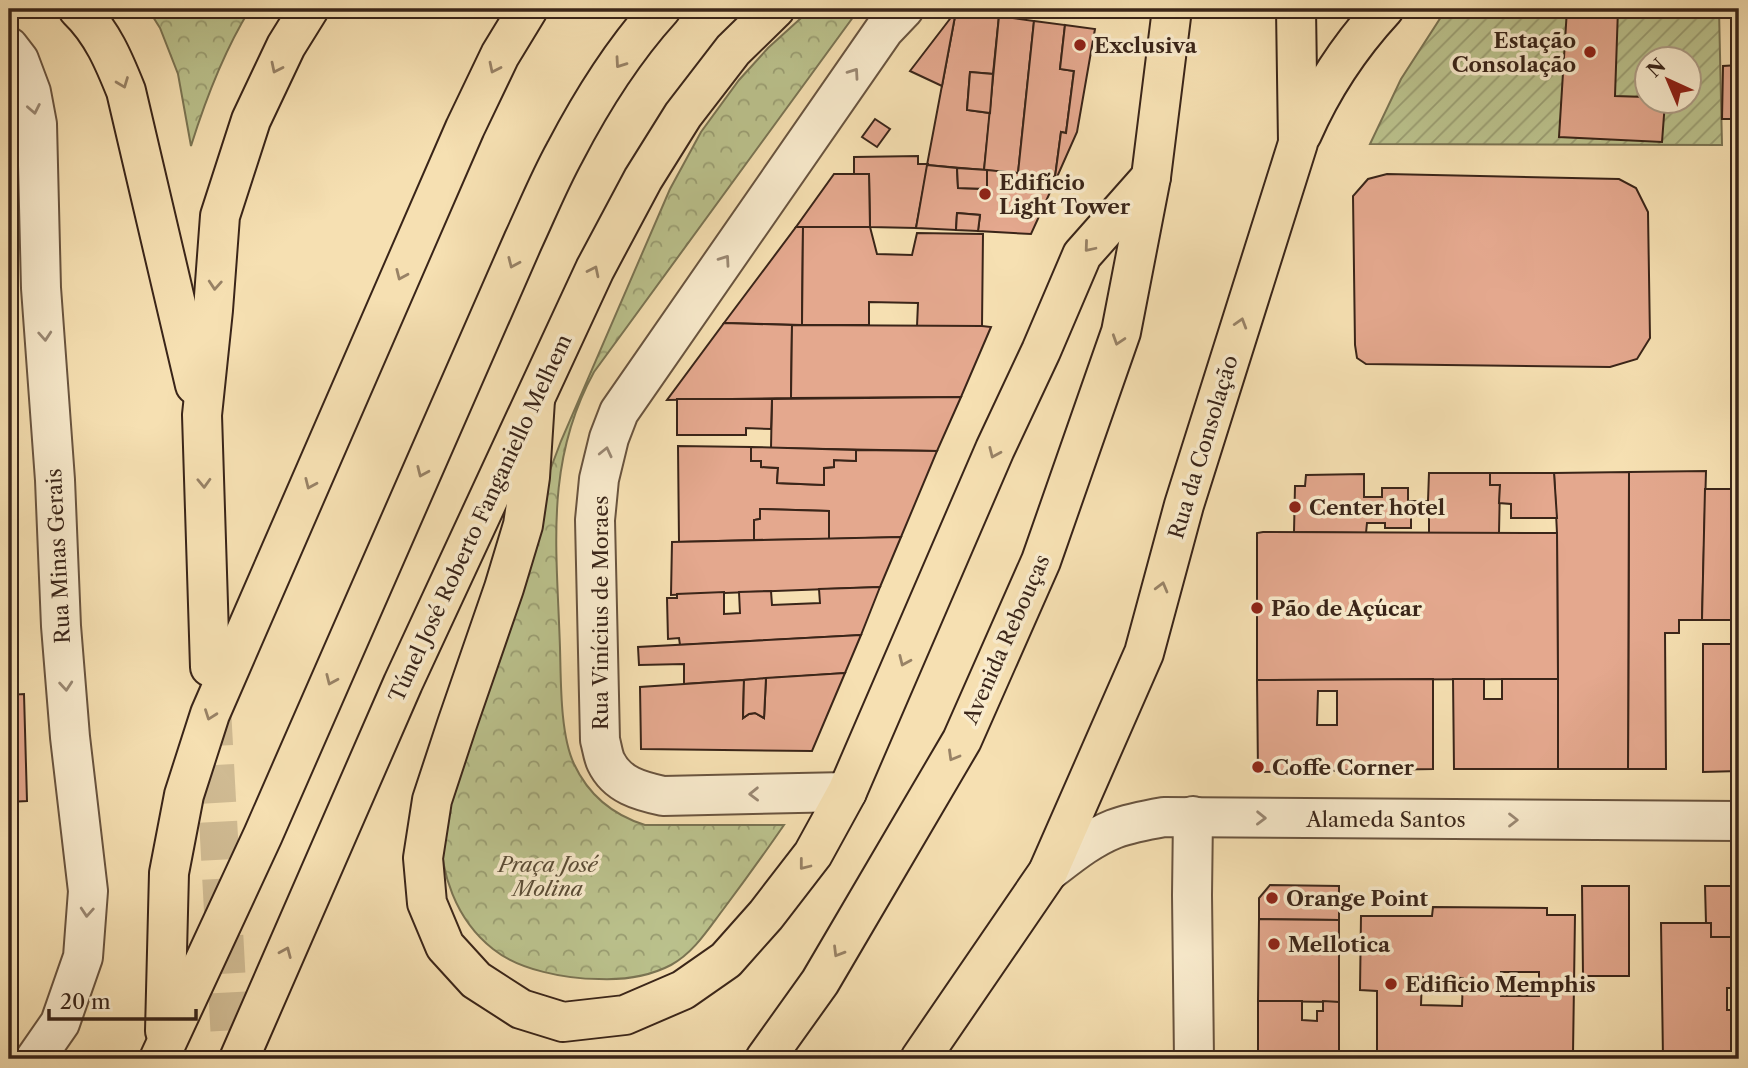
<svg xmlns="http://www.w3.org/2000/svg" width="1748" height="1068" font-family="'Libre Caslon Text',serif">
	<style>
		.park { fill: url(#park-crowns); stroke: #7a7453; stroke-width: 2 }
		.garden { fill: url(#garden-furrows); stroke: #7a7453; stroke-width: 2; fill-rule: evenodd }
		.building { fill: #e4a88e; stroke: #3a2519; stroke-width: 2; fill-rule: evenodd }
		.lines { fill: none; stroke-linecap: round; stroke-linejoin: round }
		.major-tunnel { stroke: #d0bb93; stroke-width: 38; stroke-dasharray: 38 19; stroke-linecap: butt }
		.minor-casing { stroke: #69543f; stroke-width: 42 }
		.major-casing { stroke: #3a2519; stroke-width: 42 }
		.minor { stroke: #f9ebcd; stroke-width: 38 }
		.major { stroke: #f6e0b2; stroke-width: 38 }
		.oneway { stroke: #988266 }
		.oneway2 { stroke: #9a8873 }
		.poi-dot { fill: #8f2418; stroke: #f9ebcd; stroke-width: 2.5 }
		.labels { text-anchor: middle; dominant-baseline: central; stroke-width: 7; stroke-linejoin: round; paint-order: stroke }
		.poi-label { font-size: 21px; font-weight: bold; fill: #3a2519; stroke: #f9ebcd; text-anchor: start }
		.street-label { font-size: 21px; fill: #3a2519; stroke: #f9ebcd }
		.park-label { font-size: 21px; font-style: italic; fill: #5a4c36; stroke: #f9ebcd }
	</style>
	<defs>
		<pattern id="park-crowns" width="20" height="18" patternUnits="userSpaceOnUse" patternTransform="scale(1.75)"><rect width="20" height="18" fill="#bbc28d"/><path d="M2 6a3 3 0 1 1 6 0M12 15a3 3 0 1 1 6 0" fill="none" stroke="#999d72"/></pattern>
		<pattern id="garden-furrows" width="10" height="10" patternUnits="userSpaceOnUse" patternTransform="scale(1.75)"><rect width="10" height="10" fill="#bbc28d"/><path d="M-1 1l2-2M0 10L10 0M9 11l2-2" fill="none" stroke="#999d72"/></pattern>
	</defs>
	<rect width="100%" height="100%" fill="#f6e0b2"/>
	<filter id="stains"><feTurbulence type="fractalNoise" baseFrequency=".00286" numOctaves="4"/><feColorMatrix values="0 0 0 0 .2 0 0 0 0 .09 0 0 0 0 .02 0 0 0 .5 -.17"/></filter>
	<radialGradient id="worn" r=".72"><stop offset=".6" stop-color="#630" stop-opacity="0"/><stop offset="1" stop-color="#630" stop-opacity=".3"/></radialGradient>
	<g class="park">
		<path d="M148,9H250C224,51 206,98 191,146L178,74L160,28Z"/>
		<path d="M811,9H859L594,372C544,463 557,550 560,648C561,681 560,734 574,764C588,794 613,815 645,825H784C764,854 743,883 722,911C707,931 693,953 671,965C648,977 624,980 599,979C566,979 519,970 493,949C456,920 439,872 441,826L540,497L561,441L670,189L701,132L739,80L768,48Z"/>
	</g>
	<path class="garden" d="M1449,9H1719L1722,145L1370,144L1401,79L1443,14ZM1646,60H1688V102H1646Z"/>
	<g class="building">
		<polygon points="1567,9 1618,9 1615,96 1646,97 1646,102 1665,102 1662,142 1559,137"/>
		<polygon points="956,11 999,16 993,74 970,72 967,110 990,113 984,170 927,165"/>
		<polygon points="956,11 942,86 910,71"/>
		<polygon points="999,16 1034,21 1018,173 984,170"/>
		<polygon points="1034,21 1065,25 1060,69 1074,71 1066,133 1061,132 1055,177 1018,173"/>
		<polygon points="1065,25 1095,29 1077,132 1057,177 1055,177 1061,132 1066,133 1074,71 1060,69"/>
		<polygon points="1739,65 1739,119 1722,119 1723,66"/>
		<polygon points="970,72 993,74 990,113 967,110"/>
		<polygon points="875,119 890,129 877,147 862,137"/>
		<polygon points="918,156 918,164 928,164 916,228 870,227 869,174 854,174 854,157"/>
		<polygon points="927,165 957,168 958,188 987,189 987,170 1057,177 1031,234 978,231 980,215 957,213 956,230 916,228"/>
		<polygon points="957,168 987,170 987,189 958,188"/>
		<polygon points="834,174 869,174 870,227 796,227"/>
		<polygon points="1387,174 1619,179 1636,188 1648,212 1650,338 1637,359 1610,367 1366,364 1357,358 1355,345 1353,196 1368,179"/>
		<polygon points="957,213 980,215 978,231 956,230"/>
		<polygon points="796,227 803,227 802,325 724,323"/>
		<polygon points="803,227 870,227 877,254 912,255 917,233 983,234 982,326 917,326 918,303 869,302 869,325 802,325"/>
		<polygon points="724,323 792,325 791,398 667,400"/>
		<polygon points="792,325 982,326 991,327 961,397 791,398"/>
		<polygon points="961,397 937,451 771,448 772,399"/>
		<polygon points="677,399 772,399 771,429 746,428 746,435 677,435"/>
		<polygon points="678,446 751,447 751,461 761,461 761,467 778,468 777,483 824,485 824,468 834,467 834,460 856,461 856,450 937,451 901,537 829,539 829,511 760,509 760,519 754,520 754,540 679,542"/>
		<polygon points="751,447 856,450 856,461 834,460 834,467 824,468 824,485 777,483 778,468 761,467 761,461 751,461"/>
		<polygon points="1706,471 1702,620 1679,620 1679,633 1665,633 1666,769 1628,769 1629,472"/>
		<polygon points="1629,472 1628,769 1558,769 1557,533 1554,473"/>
		<polygon points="1429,473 1490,473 1490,485 1500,485 1499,533 1429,533 1429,516 1411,515 1411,528 1385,528 1385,523 1367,523 1366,533 1294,532 1295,486 1305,486 1306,475 1364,474 1364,497 1382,497 1382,488 1408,488 1408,501 1428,501"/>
		<polygon points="1490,473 1554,473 1557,518 1511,518 1511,504 1499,503 1500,485 1490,485"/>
		<polygon points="1705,489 1739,489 1739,620 1702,620"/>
		<polygon points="760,509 829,511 829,539 754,540 754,520 760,519"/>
		<polygon points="1263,532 1557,533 1558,679 1257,680 1257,533"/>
		<polygon points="901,537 880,587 671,595 672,542"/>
		<polygon points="880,587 861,635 680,645 679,638 668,639 667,598 677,598 677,594 724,592 724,614 740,613 739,592 771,591 772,605 820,603 819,589"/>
		<polygon points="861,635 845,673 684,684 684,664 639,665 638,647"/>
		<polygon points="1703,644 1739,644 1739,771 1703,772"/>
		<polygon points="845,673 812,751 641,749 640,687 744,680 743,718 749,714 755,713 764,718 766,678"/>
		<polygon points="766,678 764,718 755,713 749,714 743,718 744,680"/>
		<path d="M1433,679V769L1258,772L1257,680ZM1318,691H1337V725H1317Z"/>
		<polygon points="1453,679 1484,679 1484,699 1502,699 1502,679 1558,679 1558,769 1454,769"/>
		<polygon points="24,694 27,801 9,802 9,695"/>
		<polygon points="1270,885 1339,886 1339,920 1259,919 1259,898"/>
		<polygon points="1582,886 1629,886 1629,976 1583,976"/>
		<polygon points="1705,886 1739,886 1739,937 1711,937 1711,923 1706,923"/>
		<path d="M1433,907L1547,908V915H1575L1573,1054L1527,1053V1059H1400V1054H1377V991L1360,990L1361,916H1432ZM1501,972H1539V996H1501ZM1422,977L1463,978L1462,1006L1421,1005Z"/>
		<polygon points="1259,919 1339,920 1339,1002 1258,1001"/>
		<polygon points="1661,923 1711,923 1711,937 1739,937 1739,988 1727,988 1727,1010 1739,1010 1739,1059 1663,1059"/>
		<polygon points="1258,1001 1302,1001 1302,1020 1317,1021 1317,1011 1323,1011 1323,1001 1339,1002 1339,1059 1293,1059 1293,1052 1258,1051"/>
	</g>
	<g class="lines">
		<polyline class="major-tunnel" points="212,708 231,1059"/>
		<g class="minor-casing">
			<g id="minor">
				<polyline points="9,47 19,60 31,92 37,124 41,288 55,480 61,626 70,737 88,891 83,957 60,1023 35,1059"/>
				<path d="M847,792L663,796C640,791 617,785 606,762C603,756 602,747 600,740L595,520L599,479L609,438L619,412L884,30L904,9"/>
				<polyline points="1193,816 1192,895 1194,1059"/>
				<path d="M1048,872C1069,856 1089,839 1114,829C1130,823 1147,820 1164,817L1739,821"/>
			</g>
		</g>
		<g class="major-casing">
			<g id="major">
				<path d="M78,9C102,32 114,61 126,91L195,385"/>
				<path d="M1302,134C1323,86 1349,47 1384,9"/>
				<polyline points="535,400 530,477 523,525 504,588 457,724 432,800 423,858 427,903 445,946 476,980 521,1009 563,1022 625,1015 683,990 726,960 766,915 813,854 847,792 995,449 1041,351 1082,255 1151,177"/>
				<polyline points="210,667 202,415 213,310 220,216 251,120 286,46 309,9"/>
				<polyline points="165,1031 169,873 184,795 210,714 465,128 500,55 528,9"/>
				<path d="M159,1059L263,835L523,241C537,211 549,181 565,152C591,102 623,51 661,9"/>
				<polyline points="239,1059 403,683 595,269 643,179 683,115 733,50 775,9"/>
				<polyline points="765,1059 820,982 962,740 1041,561 1121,332 1151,177 1172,9"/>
				<polyline points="920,1059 1048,872 1144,653 1184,505 1298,143 1296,9"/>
			</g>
		</g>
		<use href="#minor" class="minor"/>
		<use href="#major" class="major"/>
	</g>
	<defs><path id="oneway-chevron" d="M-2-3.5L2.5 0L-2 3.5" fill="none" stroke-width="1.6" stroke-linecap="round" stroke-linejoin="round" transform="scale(1.75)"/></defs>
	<g class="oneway">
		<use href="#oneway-chevron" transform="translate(620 63) rotate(125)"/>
		<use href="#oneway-chevron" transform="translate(276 68) rotate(116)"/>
		<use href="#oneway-chevron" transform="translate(494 68) rotate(116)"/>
		<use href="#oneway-chevron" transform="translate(123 83) rotate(69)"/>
		<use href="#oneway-chevron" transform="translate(1089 247) rotate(130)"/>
		<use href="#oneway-chevron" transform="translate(513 263) rotate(114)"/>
		<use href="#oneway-chevron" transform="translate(594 271) rotate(-64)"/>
		<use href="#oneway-chevron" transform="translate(401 275) rotate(114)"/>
		<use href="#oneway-chevron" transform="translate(215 285) rotate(94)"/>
		<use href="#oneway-chevron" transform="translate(1241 323) rotate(-73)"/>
		<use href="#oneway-chevron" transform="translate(1118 340) rotate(108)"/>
		<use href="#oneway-chevron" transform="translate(994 453) rotate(114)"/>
		<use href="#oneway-chevron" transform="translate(422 472) rotate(114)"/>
		<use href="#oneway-chevron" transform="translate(204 483) rotate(88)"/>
		<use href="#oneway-chevron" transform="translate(310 484) rotate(114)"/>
		<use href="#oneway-chevron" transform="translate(1162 587) rotate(-75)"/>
		<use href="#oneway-chevron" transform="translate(904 661) rotate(114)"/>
		<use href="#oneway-chevron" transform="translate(331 680) rotate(114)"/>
		<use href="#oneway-chevron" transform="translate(210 715) rotate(110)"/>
		<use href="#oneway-chevron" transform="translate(953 756) rotate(120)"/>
		<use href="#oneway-chevron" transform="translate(804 865) rotate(128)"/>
		<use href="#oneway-chevron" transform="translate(286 952) rotate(-67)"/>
		<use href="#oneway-chevron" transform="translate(838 952) rotate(121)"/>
	</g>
	<g class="oneway2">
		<use href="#oneway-chevron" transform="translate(854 73) rotate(-55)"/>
		<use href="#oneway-chevron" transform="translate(34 109) rotate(79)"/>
		<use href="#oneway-chevron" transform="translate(725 260) rotate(-55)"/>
		<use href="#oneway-chevron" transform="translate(45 336) rotate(86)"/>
		<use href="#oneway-chevron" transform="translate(606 452) rotate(-77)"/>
		<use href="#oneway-chevron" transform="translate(66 686) rotate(85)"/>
		<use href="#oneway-chevron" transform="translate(754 794) rotate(179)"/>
		<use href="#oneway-chevron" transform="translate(1261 818) rotate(1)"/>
		<use href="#oneway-chevron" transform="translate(1513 820)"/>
		<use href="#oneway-chevron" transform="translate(87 912) rotate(94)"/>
	</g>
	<g class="poi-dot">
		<circle cx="1080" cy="45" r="7"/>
		<circle cx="1590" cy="52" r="7"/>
		<circle cx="985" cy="194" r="7"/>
		<circle cx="1295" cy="507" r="7"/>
		<circle cx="1257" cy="608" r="7"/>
		<circle cx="1258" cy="767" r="7"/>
		<circle cx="1272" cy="898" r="7"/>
		<circle cx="1274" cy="944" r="7"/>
		<circle cx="1391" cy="984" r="7"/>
	</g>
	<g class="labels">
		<g class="poi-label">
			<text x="1576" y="40" text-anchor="end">Estação<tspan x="1576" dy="24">Consolação</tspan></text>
			<text x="1094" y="45">Exclusiva</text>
			<text x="999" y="182">Edifício<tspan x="999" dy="24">Light Tower</tspan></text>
			<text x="1309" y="507">Center hotel</text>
			<text x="1271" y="608">Pão de Açúcar</text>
			<text x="1272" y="767">Coffe Corner</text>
			<text x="1286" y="898">Orange Point</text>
			<text x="1288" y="944">Mellotica</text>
			<text x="1405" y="984">Edificio Memphis</text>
		</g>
		<g class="street-label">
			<text transform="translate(1203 447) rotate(-73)">Rua da Consolação</text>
			<text transform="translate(480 518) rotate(-65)">Túnel José Roberto Fanganiello Melhem</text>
			<text transform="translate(58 556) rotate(-93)">Rua Minas Gerais</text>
			<text transform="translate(600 613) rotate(-90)">Rua Vinícius de Moraes</text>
			<text transform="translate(1006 639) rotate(-66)">Avenida Rebouças</text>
			<text x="1386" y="819">Alameda Santos</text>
		</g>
		<g class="park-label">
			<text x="548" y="864">Praça José<tspan x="548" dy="24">Molina</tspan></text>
		</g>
	</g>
	<rect width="1748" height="1068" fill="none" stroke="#f6e0b2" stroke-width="35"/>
	<rect x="10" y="10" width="1727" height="1047" fill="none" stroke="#3a2519" stroke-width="3.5"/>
	<rect x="18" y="18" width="1713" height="1033" fill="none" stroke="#3a2519" stroke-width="2"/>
	<g transform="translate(1668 80) rotate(316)"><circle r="33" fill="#f9ebcd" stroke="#ad9c85" stroke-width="2"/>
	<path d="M0-5L12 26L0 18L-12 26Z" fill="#8f2418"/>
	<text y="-10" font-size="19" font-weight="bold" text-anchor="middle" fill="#3a2519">N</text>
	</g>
	<path d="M49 1009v10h147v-10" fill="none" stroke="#3a2519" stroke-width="3.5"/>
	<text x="60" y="1009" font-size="21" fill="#3a2519" stroke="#f9ebcd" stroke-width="5" paint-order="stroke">20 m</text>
	<rect width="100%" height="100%" filter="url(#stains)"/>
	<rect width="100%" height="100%" fill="url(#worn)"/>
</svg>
